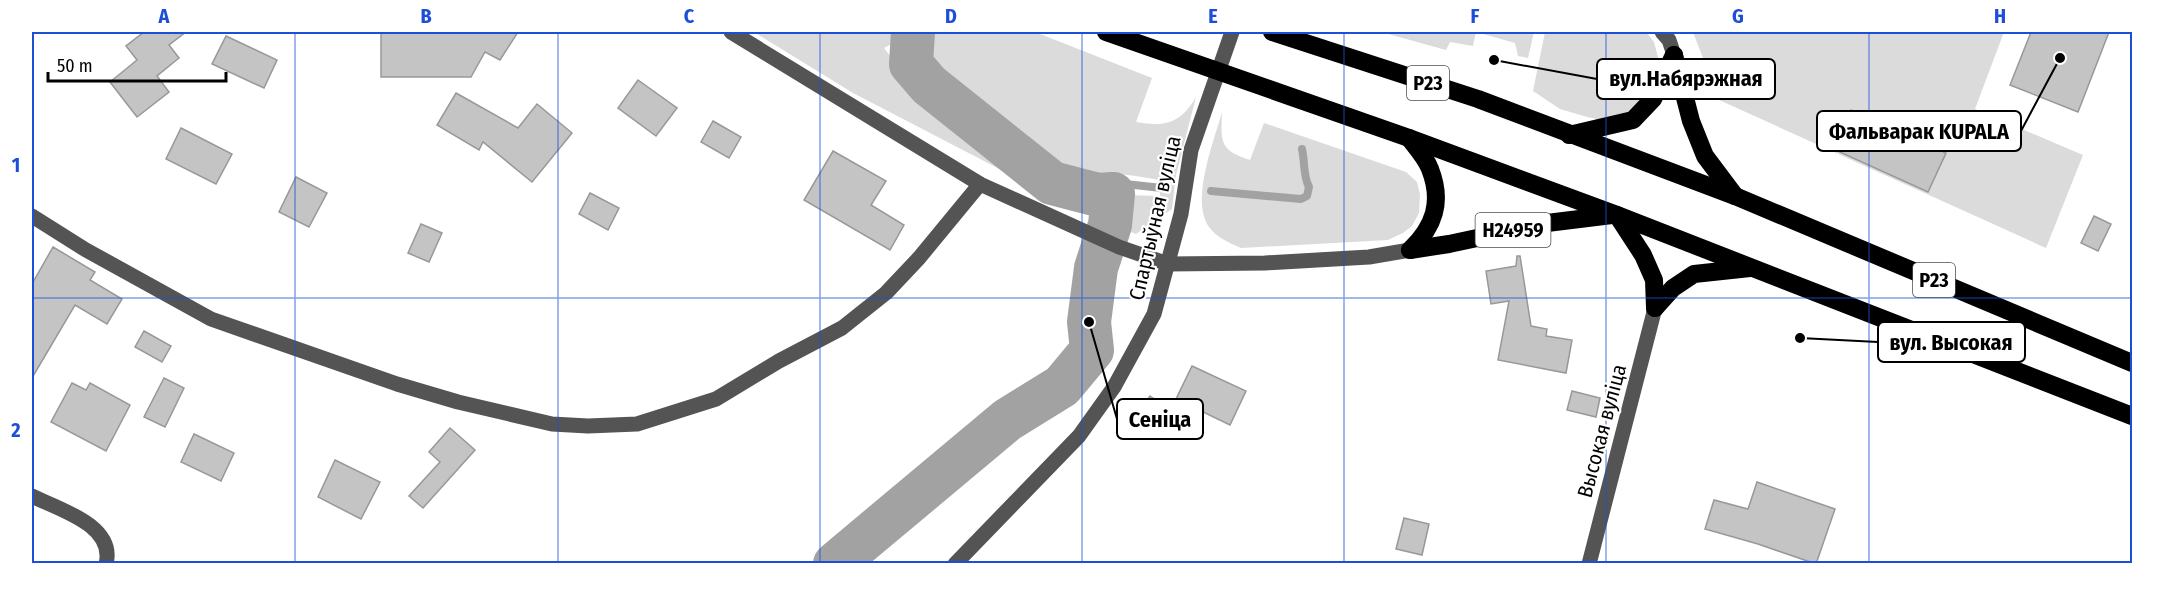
<svg xmlns="http://www.w3.org/2000/svg" width="2164" height="595" font-family="'Fira Sans Condensed',sans-serif">
	<style>
		.green { fill: #dbdbdb }
		.lines { fill: none; stroke-linecap: round; stroke-linejoin: round }
		.stream { stroke: #a2a2a2; stroke-width: 8 }
		.river { stroke: #a2a2a2; stroke-width: 44 }
		.building { fill: #c4c4c4; stroke: #989898; stroke-width: 1.5 }
		.minor { stroke: #545454; stroke-width: 15 }
		.highway { stroke: #000; stroke-width: 18 }
		.grid { fill: none; stroke: #1d4ed8; stroke-width: 1.5; stroke-opacity: 0.55 }
		.labels { text-anchor: middle; dominant-baseline: central; stroke-width: 4.5; stroke-linejoin: round; paint-order: stroke }
		.shield { fill: #fff; stroke: #4c4c4c; stroke-width: 1.5 }
		.shield-label { font-size: 20px; font-weight: bold; fill: #000 }
		.street-label { font-size: 21px; fill: #000; stroke: #fff }
		.leader { fill: none; stroke: #000; stroke-width: 2 }
		.callout-dot { fill: #000; stroke: #fff; stroke-width: 2 }
		.callout { fill: #fff; stroke: #000; stroke-width: 2 }
		.callout-label { font-size: 22px; text-anchor: middle; font-weight: bold; fill: #000 }
		.neatline { fill: none; stroke: #1d4ed8; stroke-width: 2 }
		.grid-label { font-size: 20px; text-anchor: middle; font-weight: bold; fill: #1d4ed8 }
	</style>
	<rect width="100%" height="100%" fill="#fff"/>
	<g class="green">
		<polygon points="754,32 904,32 904,38 884,48 914,87 1049,190 1089,200 1090,212 1009,174 853,93"/>
		<path d="M920,32H1035L1152,78L1136,122C1165,127 1180,124 1196,97L1176,175L1172,209L1136,234L1116,226L1120,203L1125,195L1160,196L1159,180C1124,173 1095,171 1059,176L1001,129L919,50Z"/>
		<polygon points="1381,32 1534,32 1528,58 1518,56 1515,43 1476,32 1473,46 1450,42 1446,50"/>
		<polygon points="1545,32 1646,32 1654,42 1658,57 1657,70 1645,99 1628,115 1602,120 1587,117 1560,109 1533,91"/>
		<polygon points="1693,32 2004,32 1975,109 2083,155 2046,248 1719,100"/>
		<path d="M1222,112C1221,142 1219,150 1250,160L1264,123L1406,172L1417,182L1420,194L1419,213L1412,226L1403,233L1388,240L1241,248C1230,243 1217,238 1209,227C1190,201 1214,141 1222,112Z"/>
	</g>
	<g class="lines">
		<g class="stream">
			<path d="M1211,191L1301,199L1307,196L1309,187C1303,176 1305,162 1302,149"/>
			<polyline points="1113,194 1125,184 1162,188"/>
		</g>
		<polyline class="river" points="835,564 1007,420 1062,386 1092,350 1089,322 1096,268 1110,225 1113,194 1098,195 1052,183 929,85 911,64 913,32"/>
	</g>
	<g class="building">
		<polygon points="144,32 186,32 169,45 179,58 157,76 169,92 137,117 110,82 137,60 126,46"/>
		<polygon points="381,32 518,32 500,60 485,52 471,77 381,77"/>
		<polygon points="2031,32 2109,32 2078,112 2010,85"/>
		<polygon points="226,36 277,60 264,88 212,64"/>
		<polygon points="638,80 677,108 656,136 618,108"/>
		<polygon points="456,93 518,128 537,104 572,133 532,182 483,142 479,150 437,125"/>
		<polygon points="1851,110 1946,153 1928,192 1833,149"/>
		<polygon points="713,121 741,137 729,158 701,142"/>
		<polygon points="181,128 232,154 216,184 166,159"/>
		<polygon points="833,151 886,181 871,205 904,225 890,250 804,200"/>
		<polygon points="296,177 327,193 309,227 279,212"/>
		<polygon points="590,193 619,208 608,230 579,214"/>
		<polygon points="2094,216 2111,224 2098,251 2081,243"/>
		<polygon points="421,224 442,233 429,262 408,253"/>
		<polygon points="53,247 95,272 90,280 122,299 107,324 75,305 32,378 32,284"/>
		<polygon points="1517,256 1520,256 1531,326 1547,329 1546,336 1572,340 1566,373 1498,360 1509,301 1491,304 1486,271 1516,266"/>
		<polygon points="144,331 171,346 162,362 135,347"/>
		<polygon points="1192,366 1246,391 1230,425 1176,399"/>
		<polygon points="164,378 184,388 165,427 144,417"/>
		<polygon points="72,383 86,390 90,383 130,405 106,451 51,422"/>
		<polygon points="1572,391 1600,398 1596,417 1567,410"/>
		<polygon points="1150,396 1167,408 1153,427 1136,414"/>
		<polygon points="450,428 475,450 423,508 409,496 440,462 429,452"/>
		<polygon points="194,434 234,453 221,481 181,462"/>
		<polygon points="335,460 380,482 361,519 318,497"/>
		<polygon points="1757,482 1835,509 1816,564 1758,544 1705,529 1714,500 1748,509"/>
		<polygon points="1404,518 1429,524 1422,555 1396,549"/>
	</g>
	<g class="lines">
		<g class="minor">
			<polyline points="731,32 980,184 1119,247 1168,264 1265,263 1369,257 1410,250"/>
			<polyline points="1662,32 1669,40 1674,55"/>
			<polyline points="32,216 86,250 211,319 397,384 458,402 552,424 588,426 637,424 716,399 779,361 842,328 886,293 919,258 980,184"/>
			<path d="M32,496C58,509 116,525 106,564"/>
			<polyline points="955,564 1079,436 1114,387 1154,314 1181,214 1191,150 1232,32"/>
			<polyline points="1589,564 1655,308"/>
		</g>
		<g class="highway">
			<polyline points="1106,32 1409,138 1617,215 2132,416"/>
			<polyline points="1272,32 1478,99 1735,196 2132,363"/>
			<polyline points="1674,55 1691,121 1705,156 1735,196"/>
			<polyline points="1569,135 1633,120 1653,99 1674,55"/>
			<path d="M1409,138C1416,147 1426,158 1430,169C1443,202 1434,227 1410,250"/>
			<polyline points="1617,215 1643,255 1654,280 1655,308"/>
			<polyline points="1410,250 1449,244 1547,223 1612,215"/>
			<polyline points="1655,308 1673,288 1694,274 1750,268"/>
		</g>
	</g>
	<path class="grid" d="M295,32V564M558,32V564M820,32V564M1082,32V564M1344,32V564M1606,32V564M1869,32V564M32,298H2132"/>
	<g class="labels">
		<g class="shield">
			<rect x="1407" y="66" width="42" height="34" rx="4.5"/>
			<rect x="1475.5" y="213" width="75" height="34" rx="4.5"/>
			<rect x="1913" y="263" width="42" height="34" rx="4.5"/>
		</g>
		<g class="shield-label">
			<text x="1428" y="83">Р23</text>
			<text x="1513" y="230">Н24959</text>
			<text x="1934" y="280">Р23</text>
		</g>
		<g class="street-label">
			<text transform="translate(1155 218) rotate(-77)">Спартыўная вуліца</text>
			<text transform="translate(1602 431) rotate(-75)">Высокая вуліца</text>
		</g>
	</g>
	<path class="leader" d="M1494 60L1597 79M2060 58L2021 131M1800 338L1878 342M1089 322L1117 419"/>
	<g class="callout-dot">
		<circle cx="1494" cy="60" r="6"/>
		<circle cx="2060" cy="58" r="6"/>
		<circle cx="1800" cy="338" r="6"/>
		<circle cx="1089" cy="322" r="6"/>
	</g>
	<g class="callout">
		<rect x="1597" y="59" width="178" height="40" rx="6"/>
		<rect x="1817" y="111" width="204" height="40" rx="6"/>
		<rect x="1878" y="322" width="147" height="40" rx="6"/>
		<rect x="1117" y="399" width="86" height="40" rx="6"/>
	</g>
	<g class="callout-label">
		<text x="1686" y="86">вул.Набярэжная</text>
		<text x="1919" y="139">Фальварак KUPALA</text>
		<text x="1951" y="350">вул. Высокая</text>
		<text x="1160" y="427">Сеніца</text>
	</g>
	<rect width="2164" height="595" fill="none" stroke="#ffffff" stroke-width="66"/>
	<path d="M48 72v9h178v-9" fill="none" stroke="#000000" stroke-width="3"/>
	<text x="57" y="72" font-size="18" fill="#000000" stroke="#ffffff" stroke-width="4.5" paint-order="stroke">50 m</text>
	<rect x="33" y="33" width="2098" height="529" class="neatline"/>
	<g class="grid-label">
		<text x="164" y="23">A</text>
		<text x="426" y="23">B</text>
		<text x="689" y="23">C</text>
		<text x="951" y="23">D</text>
		<text x="1213" y="23">E</text>
		<text x="1475" y="23">F</text>
		<text x="1738" y="23">G</text>
		<text x="2000" y="23">H</text>
		<text x="16" y="172">1</text>
		<text x="16" y="437">2</text>
	</g>
</svg>
